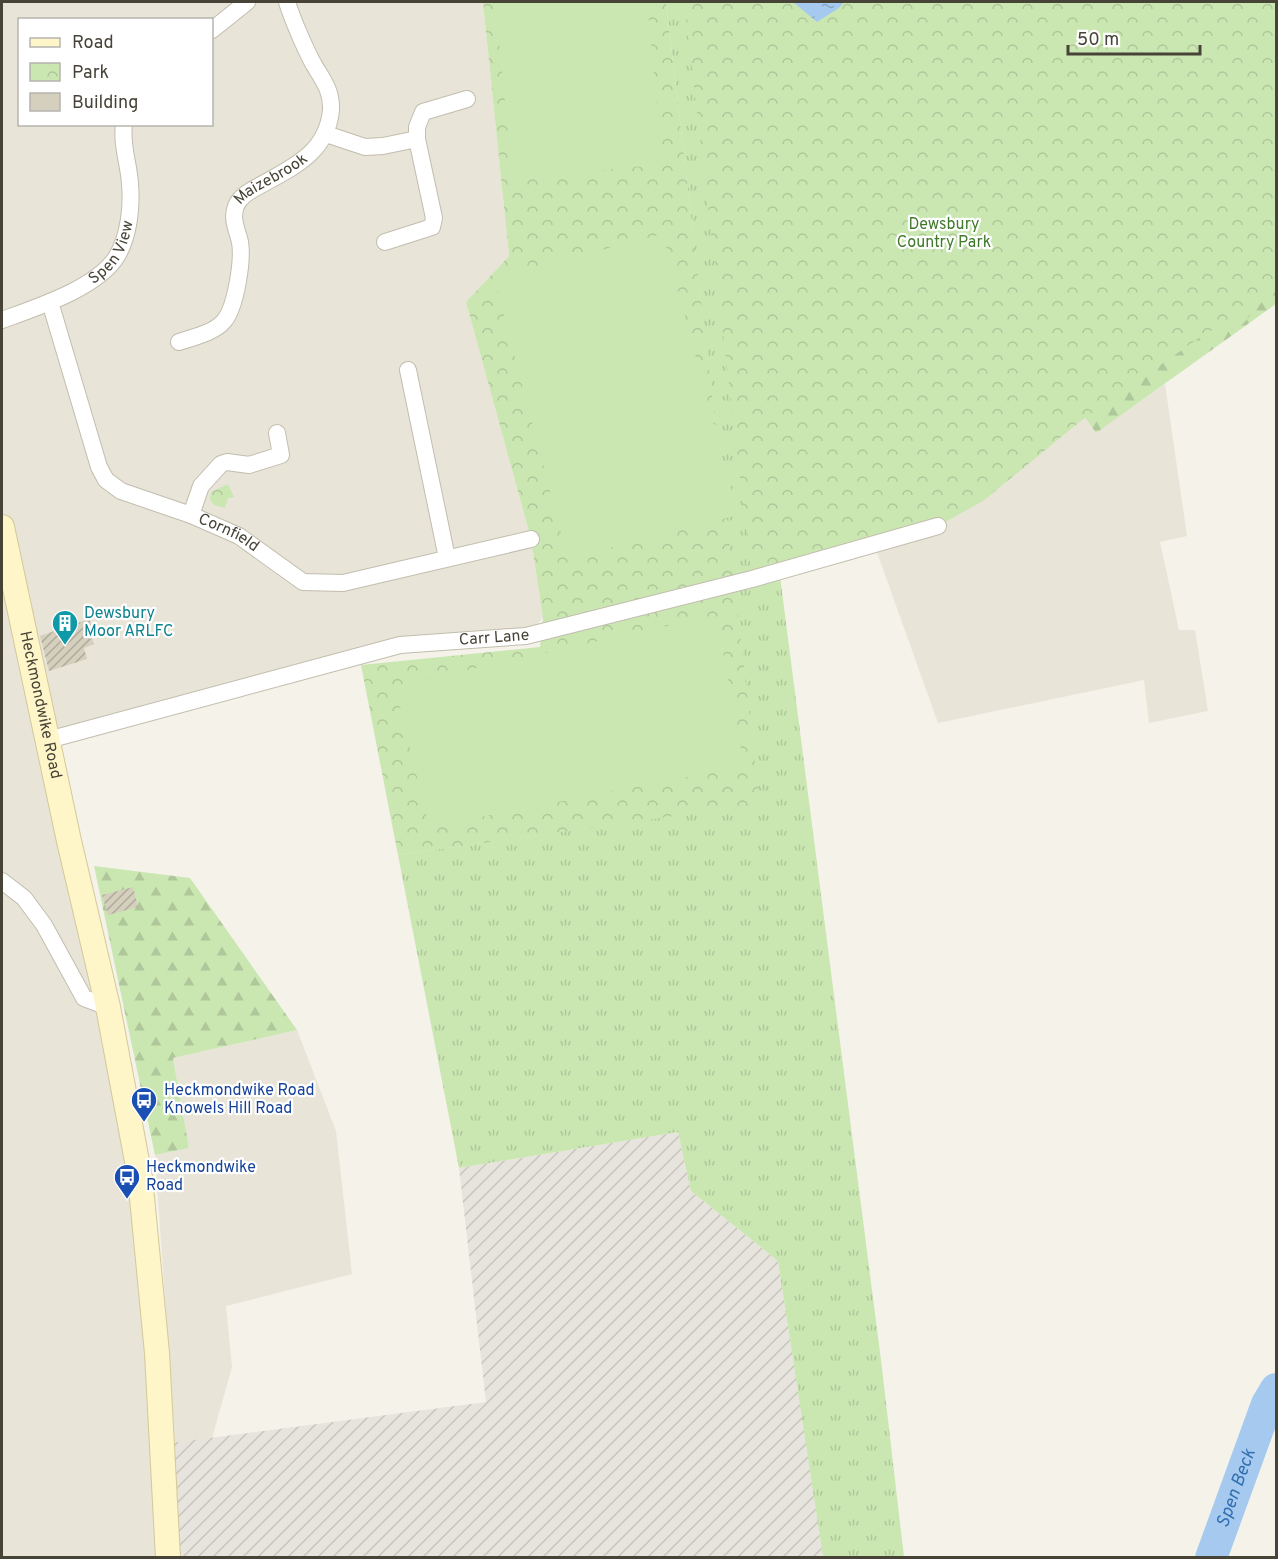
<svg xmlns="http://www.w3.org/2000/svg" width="1278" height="1559" font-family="Overpass,sans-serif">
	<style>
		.residential { fill: #e8e4d7; fill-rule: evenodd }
		.industrial { fill: url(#industrial-furrows) }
		.grass { fill: url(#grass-tufts) }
		.forest { fill: url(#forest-firs) }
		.park { fill: url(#park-crowns) }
		.pitch { fill: #cae7b2 }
		.water { fill: url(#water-ripples) }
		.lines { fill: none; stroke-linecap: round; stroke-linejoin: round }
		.river { stroke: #a6caef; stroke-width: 32 }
		.building { fill: url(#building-hatch) }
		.street-casing { stroke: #c2bdae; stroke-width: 18 }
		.secondary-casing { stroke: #d3c999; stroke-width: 26 }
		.street { stroke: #fff; stroke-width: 16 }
		.secondary { stroke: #fef6c9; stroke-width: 24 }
		.labels { text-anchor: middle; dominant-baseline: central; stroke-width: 4.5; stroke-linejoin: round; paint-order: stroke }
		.street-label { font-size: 16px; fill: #474337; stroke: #fff }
		.park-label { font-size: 16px; fill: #41792b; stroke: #fff }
		.culture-label { font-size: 16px; fill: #0d838f; stroke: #fff; text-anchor: start }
		.transit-label { font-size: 16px; fill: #164399; stroke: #fff; text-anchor: start }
		.water-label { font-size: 18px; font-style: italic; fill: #326fb2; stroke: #fff }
	</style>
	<defs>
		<pattern id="industrial-furrows" width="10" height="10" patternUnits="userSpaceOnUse" patternTransform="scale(1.5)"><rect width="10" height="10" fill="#e7e3dd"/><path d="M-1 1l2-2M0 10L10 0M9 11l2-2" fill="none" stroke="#c8c4be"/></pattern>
		<pattern id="grass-tufts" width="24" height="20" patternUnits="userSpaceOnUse" patternTransform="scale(1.5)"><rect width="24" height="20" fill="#cae7b2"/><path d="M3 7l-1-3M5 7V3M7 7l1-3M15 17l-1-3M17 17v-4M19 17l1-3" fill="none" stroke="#afc79a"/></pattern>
		<pattern id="forest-firs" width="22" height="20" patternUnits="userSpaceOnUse" patternTransform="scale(1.5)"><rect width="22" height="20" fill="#cae7b2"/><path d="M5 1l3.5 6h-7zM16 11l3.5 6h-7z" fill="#afc79a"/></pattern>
		<pattern id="park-crowns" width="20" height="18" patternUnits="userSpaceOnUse" patternTransform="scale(1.5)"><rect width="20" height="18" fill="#cae7b2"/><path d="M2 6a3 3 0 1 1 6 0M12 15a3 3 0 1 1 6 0" fill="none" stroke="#afc79a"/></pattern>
		<pattern id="water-ripples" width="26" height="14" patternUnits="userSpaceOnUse" patternTransform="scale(1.5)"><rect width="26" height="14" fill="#a6caef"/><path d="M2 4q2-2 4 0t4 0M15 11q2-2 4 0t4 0" fill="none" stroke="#89a6c2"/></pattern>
		<pattern id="building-hatch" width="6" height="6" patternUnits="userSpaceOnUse" patternTransform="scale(1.5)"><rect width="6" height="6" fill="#d5cfbe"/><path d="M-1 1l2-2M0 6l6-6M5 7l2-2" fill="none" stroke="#afaa9b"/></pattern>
	</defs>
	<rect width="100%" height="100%" fill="#f4f2e9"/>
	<g class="residential">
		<path d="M2,2H483L509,256L466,302L531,539L543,618L526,636L400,645L48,740L108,1007L163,1444L168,1557L2,1558ZM20,20H212V124H20Z"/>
		<polygon points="1165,384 1187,536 1160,542 1179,630 1195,630 1208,711 1149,723 1144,680 938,723 869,530 1076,405 1096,432"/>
		<polygon points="297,1030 336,1131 352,1274 226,1306 232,1367 212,1438 175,1443 155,1155 189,1148 173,1058"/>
	</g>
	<polygon class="industrial" points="678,1132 691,1191 778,1261 823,1557 168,1557 163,1444 486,1402 459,1168"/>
	<polygon class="grass" points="666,2 706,2 881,1360 904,1557 823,1557 778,1261 691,1191 678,1132 459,1168 398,855 759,803"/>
	<g class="forest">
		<polygon points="1276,233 1276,304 1096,433 1065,388"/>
		<polygon points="94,866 190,878 297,1030 173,1058 189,1148 155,1155"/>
	</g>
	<g class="park">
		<polygon points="483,2 666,2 760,804 398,855 361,665 540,647 543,618 531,539 466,302 509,256"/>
		<polygon points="684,2 1276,2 1276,286 1240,327 1209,331 1082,420 983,501 938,526 752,579"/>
		<polygon points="228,484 234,497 228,498 225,508 214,505 210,500 211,492"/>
	</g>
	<g class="pitch">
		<polygon points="495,2 647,2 663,164 513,180"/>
		<polygon points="663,234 738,515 568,559 494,278"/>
		<polygon points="716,615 744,766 429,827 395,686"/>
	</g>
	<polygon class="water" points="793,2 844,2 839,8 817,22"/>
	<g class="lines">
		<path class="river" id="s1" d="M1211,1558L1267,1404L1276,1389"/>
	</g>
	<g class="building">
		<polygon points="89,619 95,634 91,636 94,644 84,648 87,659 49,671 40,636"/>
		<polygon points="133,887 138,907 108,915 102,895"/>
	</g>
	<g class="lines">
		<g class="street-casing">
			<g id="street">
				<polyline points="212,30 247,2"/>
				<polyline points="326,134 365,147 383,146 417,139"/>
				<polyline points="385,242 432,227 434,218 417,139 417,127 423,112 467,99"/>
				<path id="s2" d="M50,302L99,467L106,480L121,491L191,515L239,536L303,582L343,583L531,539"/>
				<path id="s3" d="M2,320C35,308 98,288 117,256C129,236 132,206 130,184C129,164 121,145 124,124"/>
				<path id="s4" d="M179,342C193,337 214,333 224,321C236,307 243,260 240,242C237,229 231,219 236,206C240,196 250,191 259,186C293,167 327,153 331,110C332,91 323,80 314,65C305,49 292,18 287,2"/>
				<polyline points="408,370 447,558"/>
				<polyline points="191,515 201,486 221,464 227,462 249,465 281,455 277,433"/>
				<path id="s5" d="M48,740L400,645L526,636L752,579L938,526"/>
				<polyline points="2,881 24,898 44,925 84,998 108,1007"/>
			</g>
		</g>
		<g class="secondary-casing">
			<g id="secondary">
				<path id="s6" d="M2,527L69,841L108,1007L140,1177L157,1353L168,1558"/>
			</g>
		</g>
		<use href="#street" class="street"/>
		<use href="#secondary" class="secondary"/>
	</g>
	<defs>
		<g id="building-pin" transform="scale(1.35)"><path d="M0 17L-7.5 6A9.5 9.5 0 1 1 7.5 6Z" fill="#0f9aa8" stroke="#fff"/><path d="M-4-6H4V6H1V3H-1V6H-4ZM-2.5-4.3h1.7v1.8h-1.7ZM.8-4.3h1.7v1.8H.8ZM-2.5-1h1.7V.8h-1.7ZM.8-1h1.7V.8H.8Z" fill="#fff"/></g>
		<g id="bus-pin" transform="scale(1.35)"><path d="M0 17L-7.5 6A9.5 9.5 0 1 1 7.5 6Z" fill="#1a4fb4" stroke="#fff"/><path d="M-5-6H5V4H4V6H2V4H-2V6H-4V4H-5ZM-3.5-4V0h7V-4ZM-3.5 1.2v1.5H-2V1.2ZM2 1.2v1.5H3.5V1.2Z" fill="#fff"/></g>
	</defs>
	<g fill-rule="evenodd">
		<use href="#building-pin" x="65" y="623"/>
		<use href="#bus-pin" x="144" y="1100"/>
		<use href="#bus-pin" x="127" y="1177"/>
	</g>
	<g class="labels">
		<g class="street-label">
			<text stroke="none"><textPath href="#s4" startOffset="214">Maizebrook</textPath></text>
			<text stroke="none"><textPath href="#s3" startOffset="134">Spen View</textPath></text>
			<text stroke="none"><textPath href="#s2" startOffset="321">Cornfield</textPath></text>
			<text stroke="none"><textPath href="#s5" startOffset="459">Carr Lane</textPath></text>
			<text stroke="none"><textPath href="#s6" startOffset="182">Heckmondwike Road</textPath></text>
		</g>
		<g class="park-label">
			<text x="944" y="225">Dewsbury<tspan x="944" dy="18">Country Park</tspan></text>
		</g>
		<g class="culture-label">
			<text x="84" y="614">Dewsbury<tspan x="84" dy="18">Moor ARLFC</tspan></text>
		</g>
		<g class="transit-label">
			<text x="164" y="1091">Heckmondwike Road<tspan x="164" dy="18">Knowels Hill Road</tspan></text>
			<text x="146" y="1168">Heckmondwike<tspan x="146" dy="18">Road</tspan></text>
		</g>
		<g class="water-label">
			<text stroke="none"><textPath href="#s1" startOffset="74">Spen Beck</textPath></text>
		</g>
	</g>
	<rect width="1278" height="1559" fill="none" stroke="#474337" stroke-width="6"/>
	<rect x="18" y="18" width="195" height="108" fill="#ffffff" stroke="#b5b4af" stroke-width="1.5"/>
	<rect x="30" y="38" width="30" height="9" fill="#fef6c9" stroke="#b5b4af" stroke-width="1.5"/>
	<text x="72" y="48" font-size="18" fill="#474337">Road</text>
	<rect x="30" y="63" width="30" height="18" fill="url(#park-crowns)" stroke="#b5b4af" stroke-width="1.5"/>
	<text x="72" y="78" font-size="18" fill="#474337">Park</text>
	<rect x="30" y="93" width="30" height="18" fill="#d5cfbe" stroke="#b5b4af" stroke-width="1.5"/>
	<text x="72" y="108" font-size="18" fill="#474337">Building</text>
	<path d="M1068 45v9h132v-9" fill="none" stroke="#474337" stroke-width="3"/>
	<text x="1077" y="45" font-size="18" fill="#474337" stroke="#ffffff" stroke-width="4.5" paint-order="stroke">50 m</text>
</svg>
